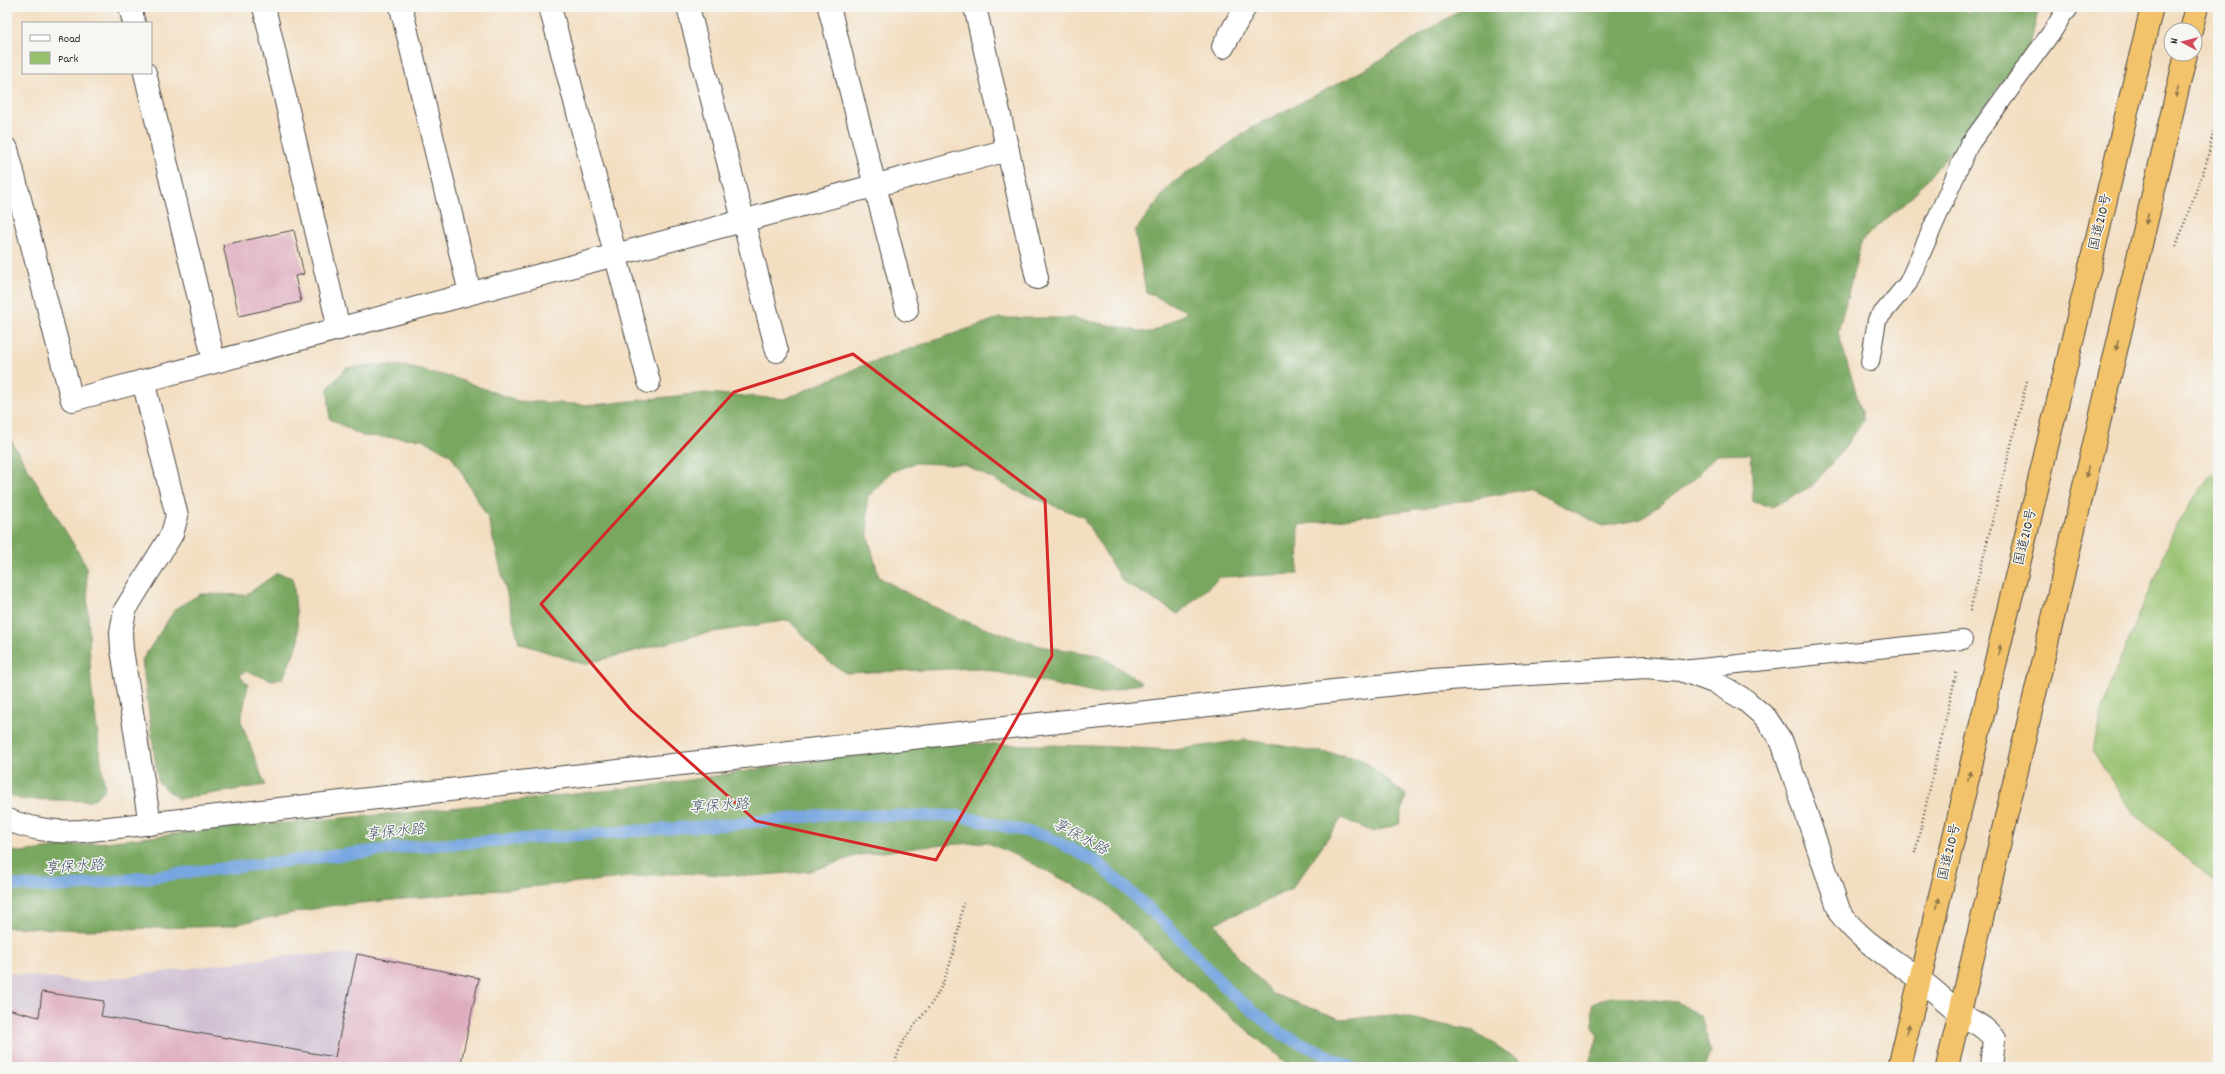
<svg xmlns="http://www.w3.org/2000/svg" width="2225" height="1074" font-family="Dekko,'Klee One',sans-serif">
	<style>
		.industrial { fill: #cebed2 }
		.green { fill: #97c16e; stroke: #61764c }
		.forest { fill: #79a761; stroke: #526946 }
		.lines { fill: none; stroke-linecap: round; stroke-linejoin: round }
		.stream { stroke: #77a6e0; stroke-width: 12 }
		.building { fill: #deacbf }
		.service-casing { stroke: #494642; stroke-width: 20 }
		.minor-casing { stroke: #494642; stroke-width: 24 }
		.trunk-casing { stroke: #494642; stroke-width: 24 }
		.path { stroke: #494642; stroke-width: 2.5; stroke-dasharray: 1 3; stroke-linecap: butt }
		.service { stroke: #fff; stroke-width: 18 }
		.minor { stroke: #fff; stroke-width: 22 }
		.trunk { stroke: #f2c36a; stroke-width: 22 }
		.oneway { fill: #8e774a }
		.marked { fill: none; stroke: #d62828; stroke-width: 3; stroke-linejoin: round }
		.labels { text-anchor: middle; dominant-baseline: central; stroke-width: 3; stroke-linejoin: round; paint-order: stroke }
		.street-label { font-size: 14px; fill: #2b2b2b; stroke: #f6f6f2 }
		.water-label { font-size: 15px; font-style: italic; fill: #46566a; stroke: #f6f6f2 }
	</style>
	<rect width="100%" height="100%" fill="#f6f6f2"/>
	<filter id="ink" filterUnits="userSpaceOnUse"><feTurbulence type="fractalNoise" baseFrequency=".025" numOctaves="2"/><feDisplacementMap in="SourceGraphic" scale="8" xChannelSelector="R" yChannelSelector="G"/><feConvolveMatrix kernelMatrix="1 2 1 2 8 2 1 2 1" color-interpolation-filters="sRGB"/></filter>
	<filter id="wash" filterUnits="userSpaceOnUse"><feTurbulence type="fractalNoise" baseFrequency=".012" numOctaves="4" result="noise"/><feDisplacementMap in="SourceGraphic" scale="16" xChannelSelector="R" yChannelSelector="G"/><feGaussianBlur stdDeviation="0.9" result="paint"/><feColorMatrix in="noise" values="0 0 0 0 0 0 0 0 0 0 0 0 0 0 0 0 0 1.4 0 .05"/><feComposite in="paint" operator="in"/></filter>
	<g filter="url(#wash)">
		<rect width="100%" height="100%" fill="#f3dec1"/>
		<polygon class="industrial" points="357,954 479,978 460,1067 7,1067 7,973 85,982 292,955"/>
		<polygon class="green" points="2218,470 2218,884 2134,814 2092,751 2109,687 2177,523 2209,477"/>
		<g class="forest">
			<polygon points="1465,7 1963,7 1967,14 1971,7 2039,7 2031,41 1961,140 1913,196 1862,240 1838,332 1864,420 1846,446 1812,486 1772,507 1753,502 1751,454 1716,455 1691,482 1639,520 1603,526 1529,489 1410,510 1299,525 1298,574 1220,577 1178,614 1122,581 1083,517 1017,491 965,465 915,463 891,472 867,498 868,536 879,577 921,601 972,624 1040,646 1099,655 1142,683 1098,694 978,668 846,673 825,659 789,620 702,634 584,664 519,643 488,518 451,455 422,439 363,436 330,419 328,388 346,368 371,365 403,366 455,378 518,401 594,405 704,393 785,399 864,365 999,318 1073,318 1150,333 1188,312 1146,292 1135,231 1170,185 1253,127 1366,69"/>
			<polygon points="7,434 86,565 91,683 105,790 91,801 19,799 7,793"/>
			<polygon points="277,573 293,578 299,641 283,678 272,680 246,671 240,675 248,685 241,721 265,785 178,799 158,782 142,660 176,608 201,594 246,595"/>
			<polygon points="1245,740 1360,758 1406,795 1399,824 1373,832 1342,818 1292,888 1258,905 1215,923 1240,960 1273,994 1341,1019 1394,1015 1474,1031 1529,1067 1291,1067 1182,975 1100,899 1028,861 986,842 922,847 859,855 811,871 753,876 675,873 329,906 226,926 87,930 7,927 7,850 20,852 235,827 425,811 663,784 927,743 1094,746 1174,750"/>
			<polygon points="1611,996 1677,1002 1701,1016 1710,1052 1704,1067 1582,1067 1589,1062 1598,1036 1593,1026 1592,1004"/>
		</g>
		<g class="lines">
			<polyline class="stream" points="7,885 54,887 81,885 408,847 722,825 825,815 960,816 1046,836 1097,862 1170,928 1232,994 1282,1034 1351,1067"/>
		</g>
		<g id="blocks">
			<g class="building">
				<polygon points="294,230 304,274 295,276 301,302 239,316 223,245"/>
				<polygon points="357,954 479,978 460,1067 7,1067 7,1009 39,1017 42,992 104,1001 101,1016 335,1057"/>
			</g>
		</g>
	</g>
	<g filter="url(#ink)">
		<use href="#blocks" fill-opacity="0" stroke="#494642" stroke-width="1"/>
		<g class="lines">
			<g class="service-casing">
				<g id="service">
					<polyline points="1870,362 1877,320 1908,283 1969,145 2054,29 2066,9"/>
					<polyline points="1682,670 1963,640"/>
				</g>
			</g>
			<g class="minor-casing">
				<g id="minor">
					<polyline points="130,7 134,23"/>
					<polyline points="264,7 339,329"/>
					<polyline points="401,7 470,293"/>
					<polyline points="550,7 649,382"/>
					<polyline points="688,7 777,351"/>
					<polyline points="829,7 907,310"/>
					<polyline points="975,7 1037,278"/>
					<polyline points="2066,9 2066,7"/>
					<polyline points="1223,47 1245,7"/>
					<polyline points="145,73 214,361"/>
					<polyline points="7,149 72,400 1008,150"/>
					<polyline points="143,381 177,516 172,534 125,610 121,632 122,650 150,824"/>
					<path d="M7,820C33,829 54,833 82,831L1432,680L1646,667L1681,670L1716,683L1745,700L1766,718L1782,742L1840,913C1860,941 1891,958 1919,979C1933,989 1945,1001 1959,1012C1971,1022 1985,1025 1994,1039L1991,1067"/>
				</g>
			</g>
			<g class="trunk-casing">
				<g id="trunk">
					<polyline points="2191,30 2197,7"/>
					<polyline points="1899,1067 2152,7"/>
					<polyline points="1947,1067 2186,54"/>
				</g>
			</g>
			<g class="path">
				<polyline points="2176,246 2206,164 2218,112"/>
				<polyline points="1970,611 2027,381"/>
				<polyline points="1915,853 1957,670"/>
				<path d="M895,1067C898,1036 926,1017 939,991C953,963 958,934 963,903"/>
			</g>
			<use href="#service" class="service"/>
			<use href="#minor" class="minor"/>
			<use href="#trunk" class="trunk"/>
		</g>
		<defs><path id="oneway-solid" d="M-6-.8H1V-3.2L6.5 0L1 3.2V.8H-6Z"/></defs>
		<g class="oneway">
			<use href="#oneway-solid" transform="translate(2177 92) rotate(103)"/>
			<use href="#oneway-solid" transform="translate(2147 219) rotate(103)"/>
			<use href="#oneway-solid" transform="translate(2117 345) rotate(103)"/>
			<use href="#oneway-solid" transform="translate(2087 472) rotate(103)"/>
			<use href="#oneway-solid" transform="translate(1999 650) rotate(-77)"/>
			<use href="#oneway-solid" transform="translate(1969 776) rotate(-77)"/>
			<use href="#oneway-solid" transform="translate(1938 903) rotate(-77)"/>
			<use href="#oneway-solid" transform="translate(1908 1029) rotate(-77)"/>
		</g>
	</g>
	<path class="marked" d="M853,354L1045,500L1052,656L936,860L756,821L631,710L541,604L734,392Z"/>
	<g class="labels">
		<g class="street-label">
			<text transform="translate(2101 222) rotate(-77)">国道210号</text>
			<text transform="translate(2026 537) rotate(-77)">国道210号</text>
			<text transform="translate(1950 852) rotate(-77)">国道210号</text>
		</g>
		<g class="water-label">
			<text transform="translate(719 807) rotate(-4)">享保水路</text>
			<text transform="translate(395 833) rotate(-6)">享保水路</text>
			<text transform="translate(1080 838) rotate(28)">享保水路</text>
			<text transform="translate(74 868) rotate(-4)">享保水路</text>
		</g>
	</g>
	<rect width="2225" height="1074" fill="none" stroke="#f6f6f2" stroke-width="24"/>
	<rect x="22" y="22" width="130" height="52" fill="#f6f6f2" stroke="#a5a5a2"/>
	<rect x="30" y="35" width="20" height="6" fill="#ffffff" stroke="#a5a5a2"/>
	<text x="58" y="42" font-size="12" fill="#2b2b2b">Road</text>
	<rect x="30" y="52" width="20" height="12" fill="#97c16e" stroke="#a5a5a2"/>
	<text x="58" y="62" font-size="12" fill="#2b2b2b">Park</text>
	<g transform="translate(2183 42) rotate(277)"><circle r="19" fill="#f6f6f2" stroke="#a5a5a2"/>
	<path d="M0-3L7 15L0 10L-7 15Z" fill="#d1495b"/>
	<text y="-6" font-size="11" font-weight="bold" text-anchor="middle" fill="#2b2b2b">N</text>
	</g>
</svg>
